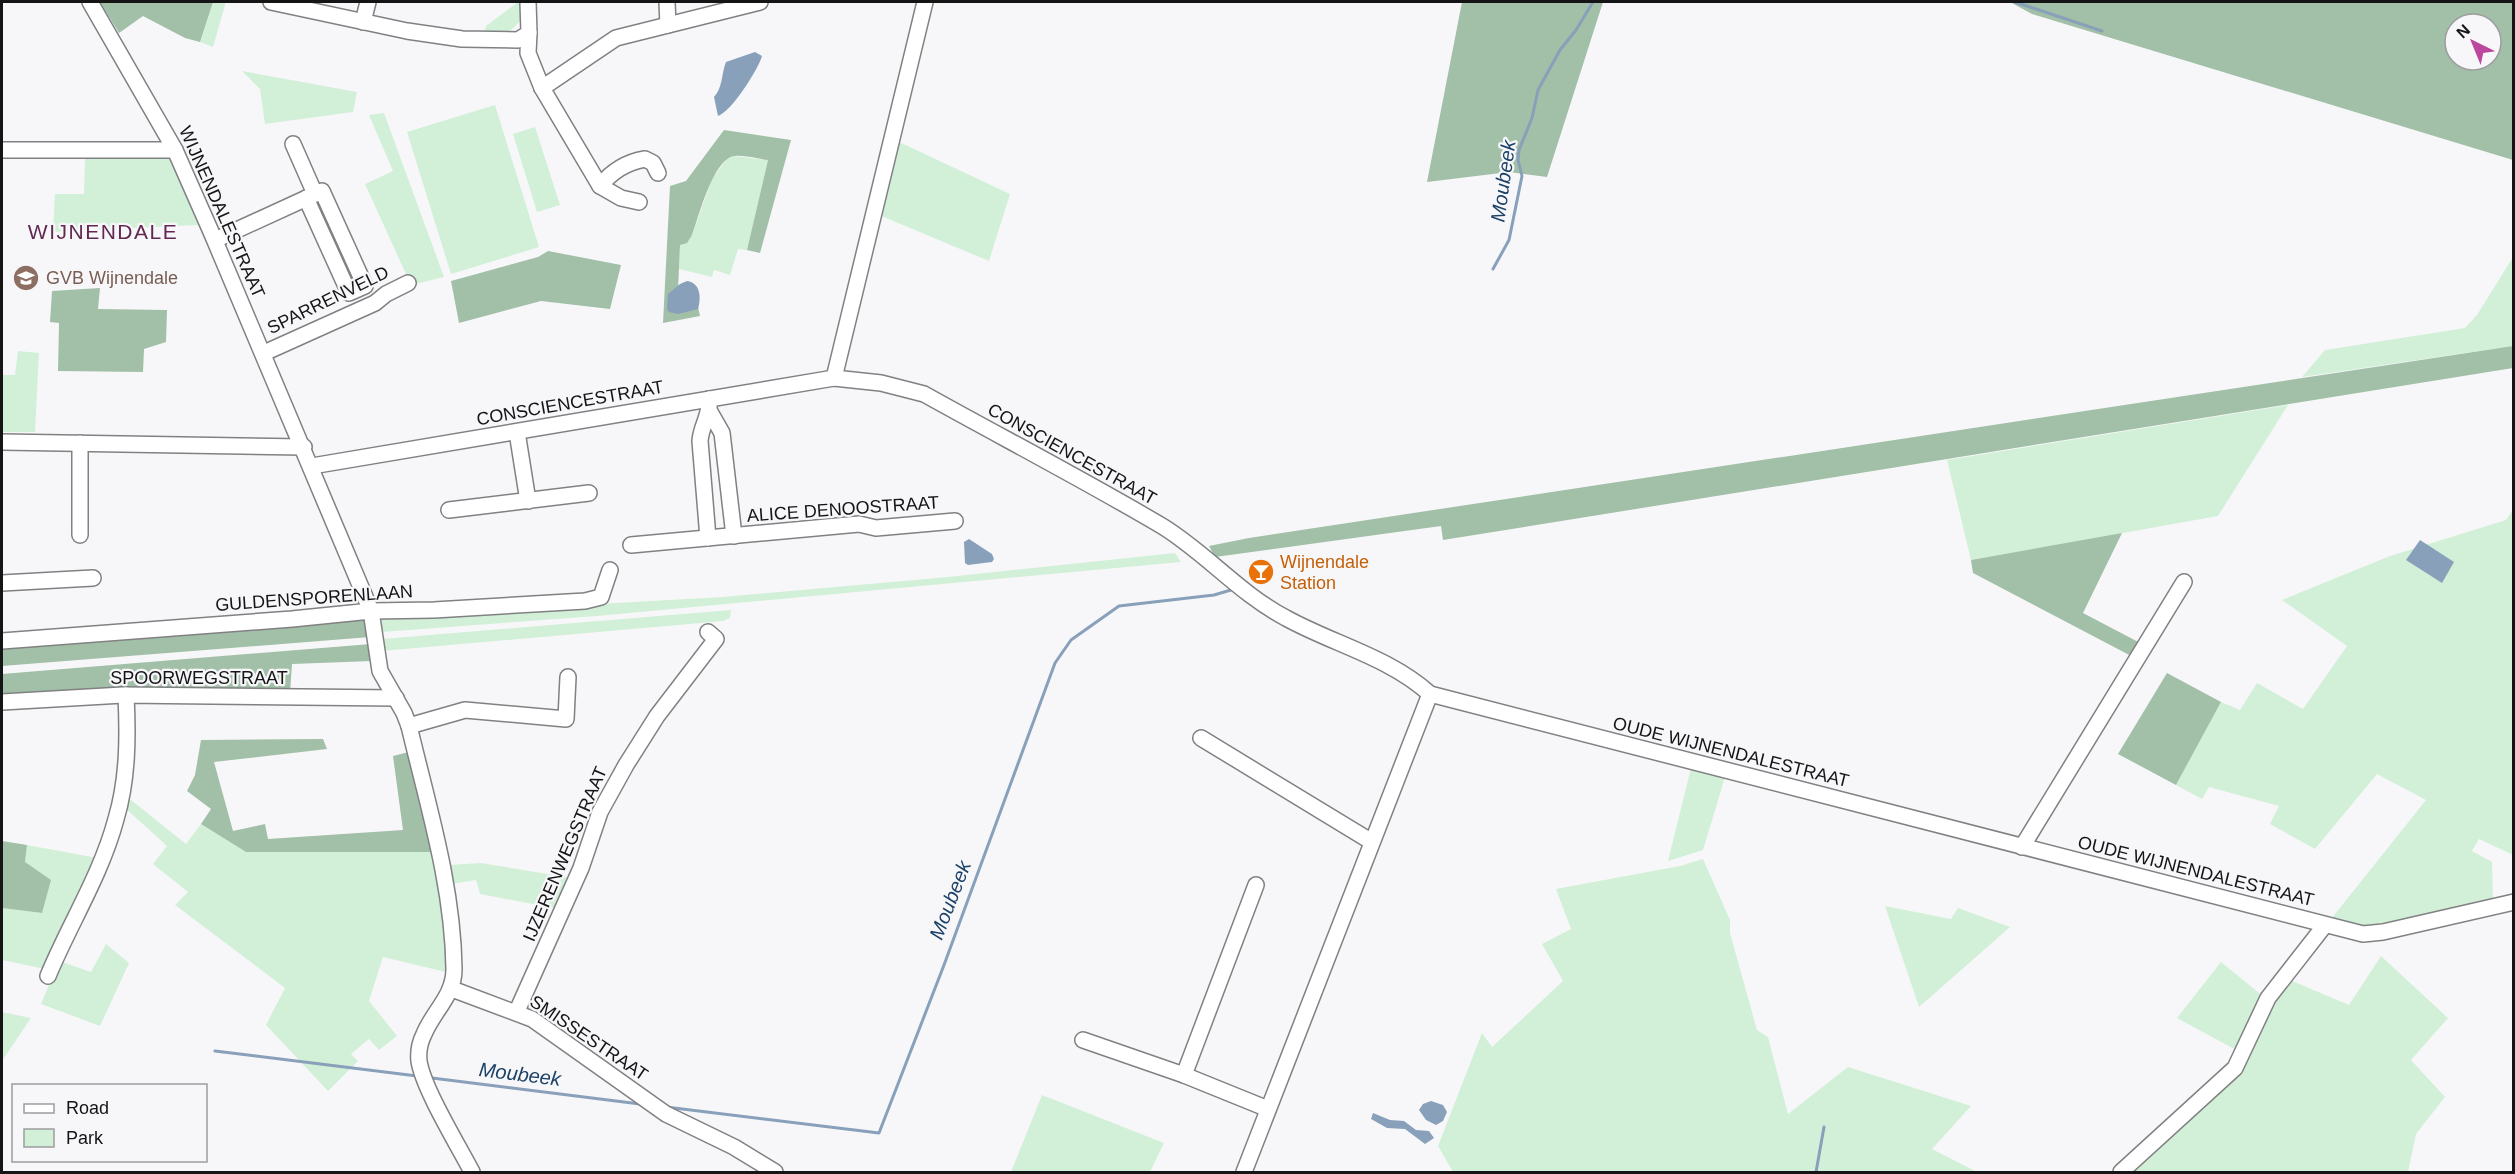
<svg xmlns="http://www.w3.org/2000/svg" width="2515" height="1174" font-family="Arial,sans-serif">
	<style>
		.green { fill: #d2f0d7 }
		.forest { fill: #a2bfa7; fill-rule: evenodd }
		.water { fill: #88a0ba }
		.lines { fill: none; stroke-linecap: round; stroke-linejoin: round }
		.stream { stroke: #88a0ba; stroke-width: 3 }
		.minor-casing { stroke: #818184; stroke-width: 18 }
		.minor { stroke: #fff; stroke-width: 15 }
		.labels { text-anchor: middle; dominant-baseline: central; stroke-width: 4.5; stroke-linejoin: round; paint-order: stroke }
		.street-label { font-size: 18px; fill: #151516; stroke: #f7f7fa }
		.education-label { font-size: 18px; fill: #785e54; stroke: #f7f7fa; text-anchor: start }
		.food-label { font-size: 18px; fill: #c56008; stroke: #f7f7fa; text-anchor: start }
		.water-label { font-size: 20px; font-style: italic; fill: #1d4267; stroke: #f7f7fa }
		.quarter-label { font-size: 21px; letter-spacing: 1.5px; fill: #622851; stroke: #f7f7fa }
	</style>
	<rect width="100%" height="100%" fill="#f7f7fa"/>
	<g class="green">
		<polygon points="213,2 225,2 225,5 213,47 200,42"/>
		<path d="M518,2L525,12C519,26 501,44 485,30L486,26Z"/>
		<polygon points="242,71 357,92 353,112 265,124 260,89"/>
		<polygon points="495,105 539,247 451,274 407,132"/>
		<polygon points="384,113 444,277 411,285 365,184 393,171 369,115"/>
		<polygon points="535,127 560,205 537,212 513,134"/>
		<polygon points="897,141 1010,194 989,261 879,215"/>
		<polygon points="734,156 768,160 747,250 738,249 730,275 714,270 712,277 679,269 680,245 692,235 712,179 726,160"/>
		<polygon points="85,158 172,159 198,225 53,232 55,194 84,194"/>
		<polygon points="2513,257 2513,346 2302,377 2325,350 2465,328 2477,315"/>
		<polygon points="18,351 39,353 35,432 2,432 2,375 15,375"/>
		<polygon points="2288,405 2218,516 1971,560 1947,460"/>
		<polygon points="2513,510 2513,855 2479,839 2472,851 2492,862 2493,898 2367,928 2331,919 2426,800 2377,774 2315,849 2270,824 2279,806 2209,787 2202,799 2176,785 2221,702 2240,710 2257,683 2303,709 2347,646 2282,600 2390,556 2506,520"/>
		<polygon points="1175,553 1181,562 597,616 382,632 381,616 723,597 948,577"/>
		<polygon points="731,610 730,618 723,621 382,651 382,639"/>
		<polygon points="1691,768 1725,777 1703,850 1668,861"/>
		<polygon points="126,796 186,844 201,824 246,852 433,852 443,914 446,972 383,957 369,1001 397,1036 379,1050 369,1039 351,1054 358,1061 328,1091 266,1025 285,988 175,905 188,892 153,864 167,846 124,807"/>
		<polygon points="27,845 97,858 45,969 2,960 2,908 42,913 25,862"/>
		<polygon points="1703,859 1730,920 1730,933 1757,1030 1768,1037 1788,1114 1848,1067 1971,1106 1932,1149 1977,1172 1453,1172 1438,1146 1482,1033 1492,1047 1563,981 1542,944 1571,929 1556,889 1680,866"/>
		<polygon points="481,863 572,878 559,909 480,894 476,880 451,884 449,865"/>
		<polygon points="1885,906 1951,919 1958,908 2010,927 1919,1007"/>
		<polygon points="106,944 129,963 100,1026 41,1004 59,961 91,972"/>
		<polygon points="2381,956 2448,1018 2411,1060 2445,1097 2416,1134 2408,1172 2127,1172 2231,1079 2268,1009 2290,980 2349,1005"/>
		<polygon points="2221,962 2264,997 2238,1051 2177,1018"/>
		<polygon points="2,1012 31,1018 2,1061"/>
		<polygon points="1042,1095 1164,1143 1150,1172 1011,1172"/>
	</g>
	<g class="forest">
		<polygon points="100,2 213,2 200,42 185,38 143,16 119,33"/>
		<polygon points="1462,2 1603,2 1547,177 1509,172 1427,182"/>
		<path d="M2010,2H2513V160L2032,14ZM2455,24H2491V60H2455Z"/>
		<path d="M724,130L791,140L760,253L747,250L768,160C758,159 745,155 735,156C713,158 699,217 692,235L687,243L680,245L677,313L698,307L700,316L663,323L670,186L686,181Z"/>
		<polygon points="548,251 621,265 610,309 541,301 459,323 451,281 538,257"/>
		<polygon points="100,288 98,309 167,310 166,342 144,349 143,372 58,371 59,323 50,322 52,291"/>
		<polygon points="2513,346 2513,368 1443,540 1441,526 1215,557 1209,546 1249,538"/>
		<polygon points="2122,533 2083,613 2144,645 2135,658 1973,573 1971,560"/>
		<polygon points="369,619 370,637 2,666 2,645"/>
		<polygon points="371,644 372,661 292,664 290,693 2,696 2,674"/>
		<polygon points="2167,673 2221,702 2176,785 2118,754"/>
		<polygon points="323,739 327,749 214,762 233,831 265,824 268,839 403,830 393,756 409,752 433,852 246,852 201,824 211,809 187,791 195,775 201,740"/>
		<polygon points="2,841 27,845 25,862 51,880 42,913 2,908"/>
	</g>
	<g class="water">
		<path d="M755,52L762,56C758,70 731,112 718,116L714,97C723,87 721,75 726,62Z"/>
		<path d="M687,281C701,283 701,298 698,309L678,314L669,312L667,309L668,294L680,284Z"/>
		<polygon points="969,539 992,554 994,559 992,562 968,565 965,563 964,542"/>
		<polygon points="2420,540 2454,562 2442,583 2406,560"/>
		<polygon points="1431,1101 1443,1105 1447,1112 1443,1121 1436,1125 1426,1120 1419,1110 1423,1104"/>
		<polygon points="1373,1113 1390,1120 1404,1121 1416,1130 1429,1131 1434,1138 1425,1144 1405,1129 1387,1128 1371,1119"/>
	</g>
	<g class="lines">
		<g class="stream">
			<polyline points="2015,2 2102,31"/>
			<polyline points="1493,269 1509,240 1522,176 1518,160 1519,150 1532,118 1538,90 1560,50 1576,30 1593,2"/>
			<polyline points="215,1051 417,1076"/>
			<polyline points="432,1078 640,1104"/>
			<polyline points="666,1107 879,1133 944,965 1055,663 1071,640 1119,606 1214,595 1231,590"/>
			<polyline points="1816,1172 1824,1127"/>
		</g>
		<g class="minor-casing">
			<g id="minor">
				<path d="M90,2L175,150L212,234L371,611L380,671L404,713L409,726C428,806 453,886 454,969C454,996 434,1010 424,1034C420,1042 418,1052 419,1061C423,1088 458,1145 472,1172"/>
				<polyline points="271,2 407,31 462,39 518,40 529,33 528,2"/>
				<polyline points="667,2 668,25"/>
				<polyline points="363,22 368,2"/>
				<polyline points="529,33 528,53 542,88 600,186 621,198 639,202"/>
				<polyline points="542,88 616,38 760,2"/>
				<polyline points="293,144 315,194"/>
				<polyline points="2,150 175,150"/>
				<path d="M600,186C612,171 627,162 645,159L653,163L658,173"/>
				<polyline points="215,240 322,191 365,286 349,293 306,198"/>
				<polyline points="264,353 375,303 386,294 408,283"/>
				<polyline points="834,378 925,2"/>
				<polyline points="710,412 722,433 734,536"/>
				<polyline points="517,432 528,501"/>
				<polyline points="2,442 304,447"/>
				<path d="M312,466L834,378L881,383L924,394C1003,438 1084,480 1162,526C1206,553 1240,594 1286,618C1333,644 1389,657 1430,694L2363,934L2383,932L2514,902"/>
				<polyline points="449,510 589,493"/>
				<polyline points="80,535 80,443"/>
				<path d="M708,538L700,441C701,425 711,415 709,399"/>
				<polyline points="631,545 859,524 876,528 955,521"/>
				<polyline points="2,583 93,578"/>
				<polyline points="2,641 292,619 371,611 434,610 585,601 601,597 610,570"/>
				<polyline points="2,702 123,695 396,698"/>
				<polyline points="409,726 465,710 566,719 568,677"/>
				<polyline points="1201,738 1372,842"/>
				<polyline points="2022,847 2184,582"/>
				<path d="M48,976C70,923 101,875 116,819C128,779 128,736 126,695"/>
				<polyline points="452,989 532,1019 666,1114 734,1147 775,1172"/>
				<polyline points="517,1011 581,868 600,812 626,765 657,716 716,639 708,632"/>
				<polyline points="1083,1040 1184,1075 1268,1109"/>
				<polyline points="1184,1075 1256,885"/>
				<polyline points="1244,1172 1430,694"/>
				<polyline points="2121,1172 2235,1068 2268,998 2325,925"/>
			</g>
		</g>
		<use href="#minor" class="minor"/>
	</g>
	<defs>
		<g id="school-disc" transform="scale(1.35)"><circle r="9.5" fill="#8d6e63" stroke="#f7f7fa"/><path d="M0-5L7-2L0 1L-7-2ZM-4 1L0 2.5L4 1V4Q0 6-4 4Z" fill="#fff"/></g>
		<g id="bar-disc" transform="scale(1.35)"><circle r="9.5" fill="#e8710a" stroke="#f7f7fa"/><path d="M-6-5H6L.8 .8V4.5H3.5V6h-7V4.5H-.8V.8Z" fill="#fff"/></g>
	</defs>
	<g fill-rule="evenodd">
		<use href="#school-disc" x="26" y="278"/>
		<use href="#bar-disc" x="1261" y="572"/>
	</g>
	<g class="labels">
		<g class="street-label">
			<text transform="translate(222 212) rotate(66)">WIJNENDALESTRAAT</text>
			<text transform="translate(328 300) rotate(-26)">SPARRENVELD</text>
			<text transform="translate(570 403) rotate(-10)">CONSCIENCESTRAAT</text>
			<text transform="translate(1072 454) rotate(29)">CONSCIENCESTRAAT</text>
			<text transform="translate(843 509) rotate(-4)">ALICE DENOOSTRAAT</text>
			<text transform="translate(314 598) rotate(-4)">GULDENSPORENLAAN</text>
			<text x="199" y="678">SPOORWEGSTRAAT</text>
			<text transform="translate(1731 752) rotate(14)">OUDE WIJNENDALESTRAAT</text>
			<text transform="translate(565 854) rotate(-67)">IJZERENWEGSTRAAT</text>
			<text transform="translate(2196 871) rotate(14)">OUDE WIJNENDALESTRAAT</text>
			<text transform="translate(589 1038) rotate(34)">SMISSESTRAAT</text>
		</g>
		<g class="education-label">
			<text x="46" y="278">GVB Wijnendale</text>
		</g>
		<g class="food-label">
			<text x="1280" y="562">Wijnendale<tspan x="1280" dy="21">Station</tspan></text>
		</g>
		<g class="water-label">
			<text transform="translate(1503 181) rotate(-82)">Moubeek</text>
			<text transform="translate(950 900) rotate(-69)">Moubeek</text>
			<text transform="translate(520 1074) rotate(7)">Moubeek</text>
		</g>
		<g class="quarter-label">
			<text x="103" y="231">WIJNENDALE</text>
		</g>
	</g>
	<rect width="2515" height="1174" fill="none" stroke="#151516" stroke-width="6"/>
	<rect x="12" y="1084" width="195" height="78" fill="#f7f7fa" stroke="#9d9d9f" stroke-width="1.5"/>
	<rect x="24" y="1104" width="30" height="9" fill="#ffffff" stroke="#9d9d9f" stroke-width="1.5"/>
	<text x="66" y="1114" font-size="18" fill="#151516">Road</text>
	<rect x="24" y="1129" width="30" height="18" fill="#d2f0d7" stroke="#9d9d9f" stroke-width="1.5"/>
	<text x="66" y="1144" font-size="18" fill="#151516">Park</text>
	<g transform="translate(2473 42) rotate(317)"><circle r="28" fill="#f7f7fa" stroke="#9d9d9f" stroke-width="1.5"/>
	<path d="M0-4.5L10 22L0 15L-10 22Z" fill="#bd479d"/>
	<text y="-9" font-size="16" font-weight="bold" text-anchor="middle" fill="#151516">N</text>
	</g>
</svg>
